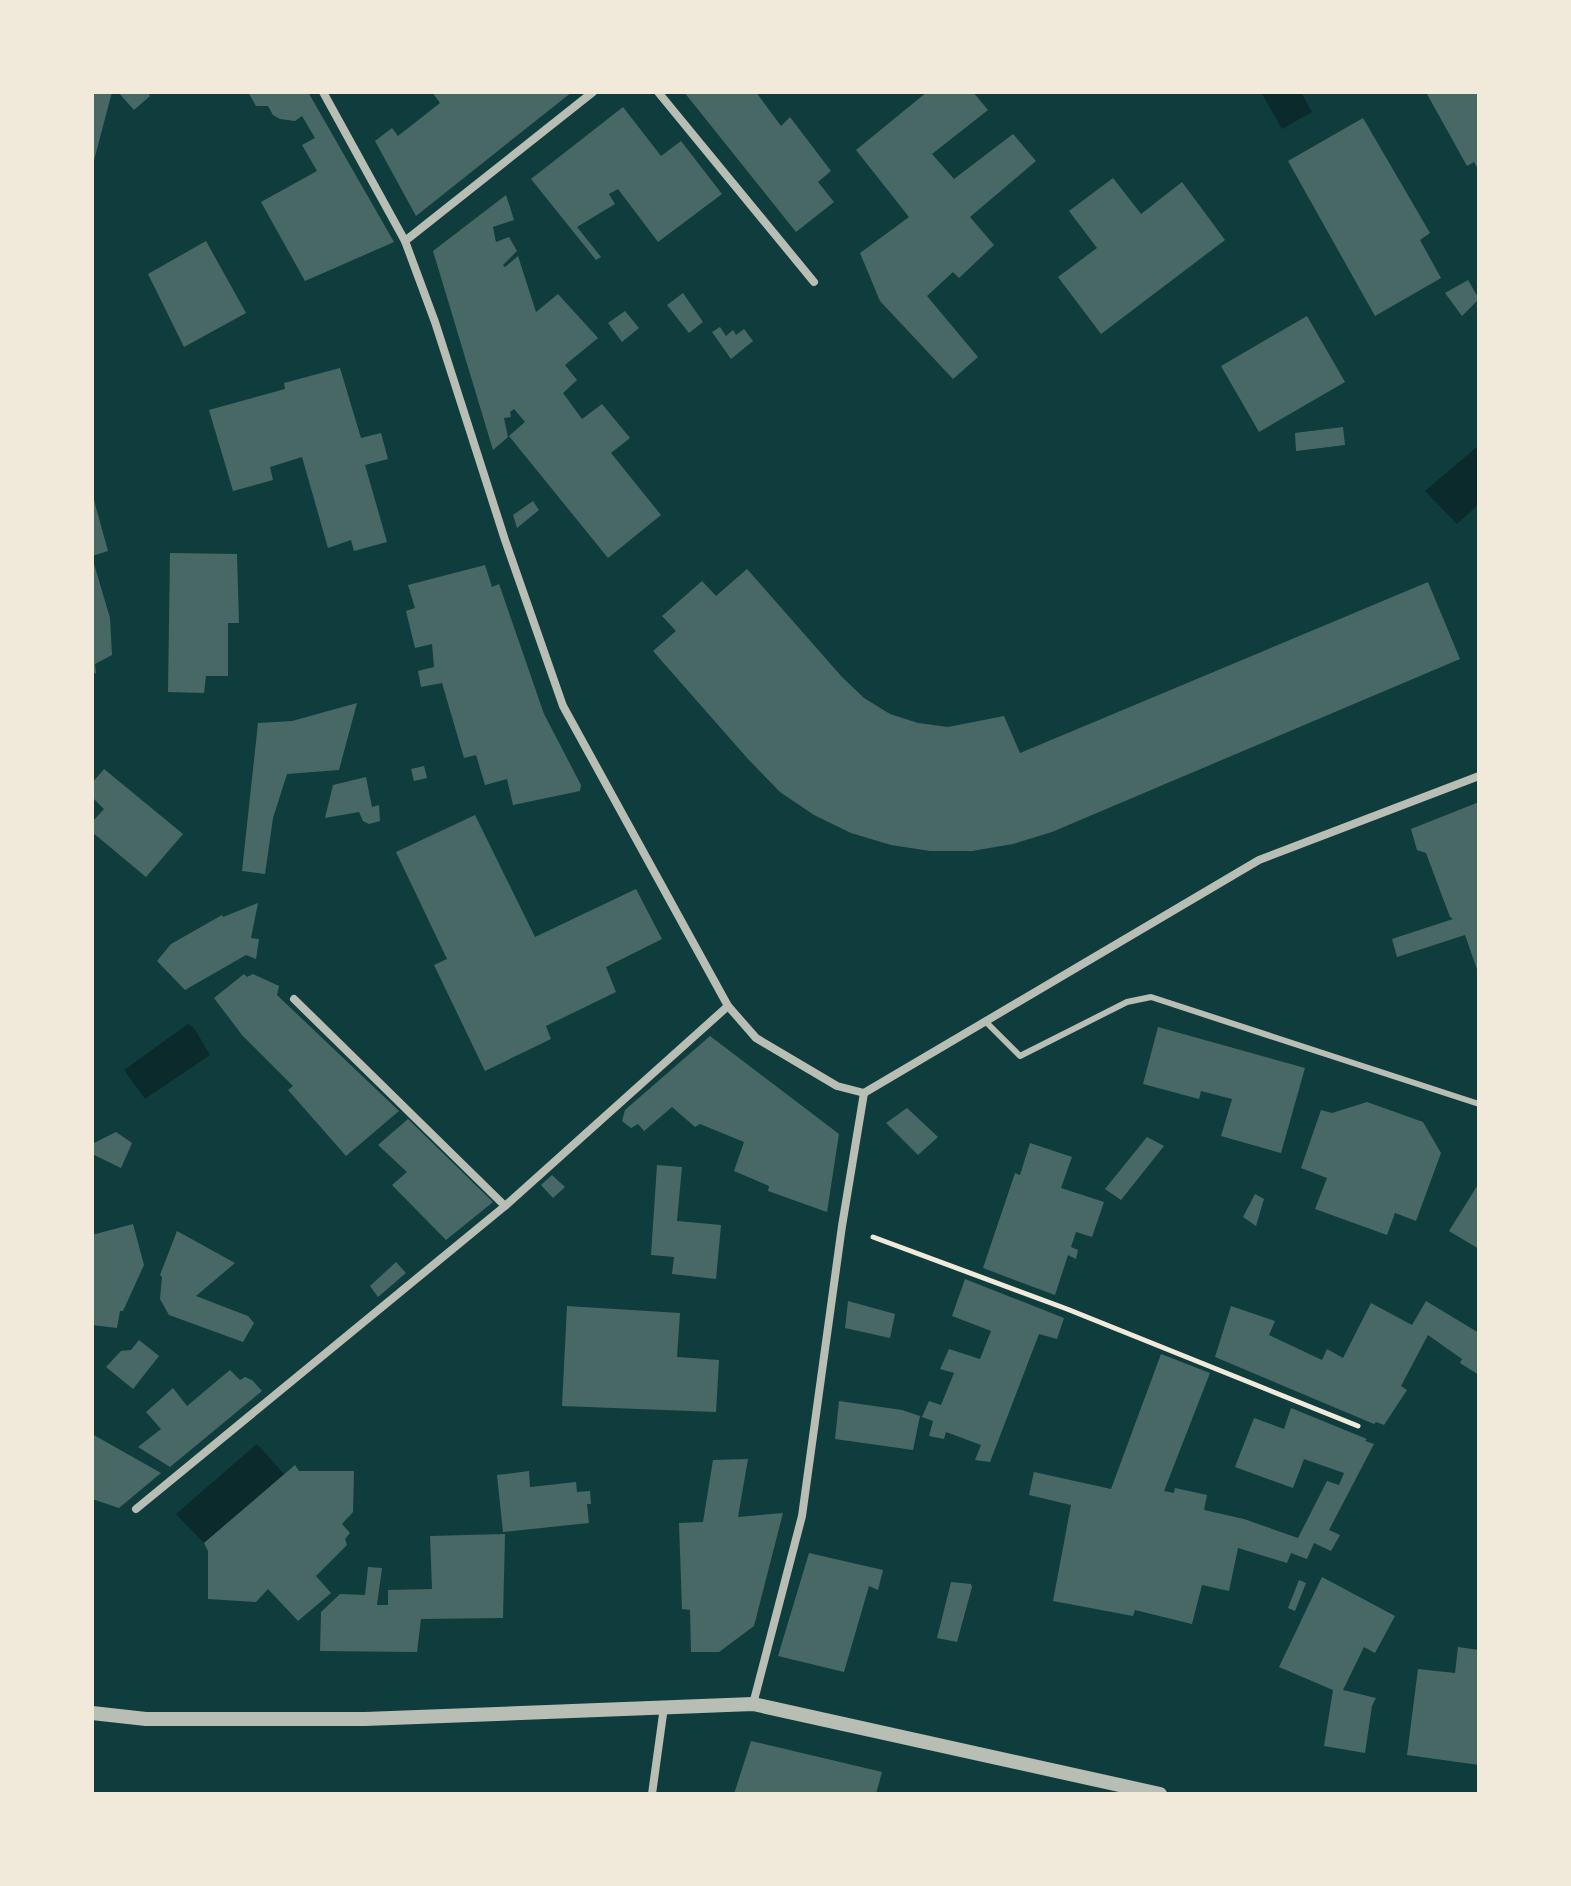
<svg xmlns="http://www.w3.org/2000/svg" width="1571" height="1886" font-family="'Noto Sans',sans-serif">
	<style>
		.water { fill: #0a2a2b }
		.building { fill: #486865 }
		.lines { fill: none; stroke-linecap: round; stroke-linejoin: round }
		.path { stroke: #f1e9da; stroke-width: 5 }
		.service { stroke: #b8beb3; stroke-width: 6 }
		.minor { stroke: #b8beb3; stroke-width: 8 }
		.tertiary { stroke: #b8beb3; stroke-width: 14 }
	</style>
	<rect width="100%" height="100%" fill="#0f3d3e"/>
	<g class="water">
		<polygon points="1261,92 1301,92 1312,112 1282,129"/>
		<polygon points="1479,445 1479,504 1457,524 1425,491"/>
		<polygon points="188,1024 194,1028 210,1055 145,1099 124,1070"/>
		<polygon points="257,1444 284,1474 204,1543 176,1514"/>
	</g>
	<g class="building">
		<polygon points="92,92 112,92 93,164 92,164"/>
		<polygon points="118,92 148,92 150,96 134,110"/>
		<polygon points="248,92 308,92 394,242 305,281 261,202 317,171 302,145 315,138 302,116 295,121 280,119 273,115 268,106 256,106"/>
		<polygon points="432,92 572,92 416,216 375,141 392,128 398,136 440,103"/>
		<polygon points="684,92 756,92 781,126 790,117 831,171 818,182 834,202 796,232"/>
		<polygon points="927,92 973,92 988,110 932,154 954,179 1013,134 1036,161 970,217 994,245 959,278 953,272 927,296 978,357 953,379 880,301 860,253 909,217 856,150"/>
		<polygon points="1430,92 1479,92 1479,171 1474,162 1467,166 1427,94"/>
		<polygon points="623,107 661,156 681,141 722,194 658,242 618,189 609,194 615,204 577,227 601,257 596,260 531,179"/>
		<polygon points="1363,118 1430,233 1420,240 1441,278 1375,316 1288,161"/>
		<polygon points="1113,178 1141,214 1182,182 1225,240 1101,334 1058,277 1097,248 1069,211"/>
		<polygon points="506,195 514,220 493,227 496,242 509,237 517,251 503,265 505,267 518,256 536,312 558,294 598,338 565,365 577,380 563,393 582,419 602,404 630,438 611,453 661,515 608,558 509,436 525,422 514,409 510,412 511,417 504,418 508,437 493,450 433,251"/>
		<polygon points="206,241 246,313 184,347 148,274"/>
		<polygon points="1468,280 1479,299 1462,316 1445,293"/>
		<polygon points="683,293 703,322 689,333 667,305"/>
		<polygon points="625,311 639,328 622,342 608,323"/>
		<polygon points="1307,316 1345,382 1259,432 1221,366"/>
		<polygon points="720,327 726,336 733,330 736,335 744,329 753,341 731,359 712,332"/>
		<polygon points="340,368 361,438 381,433 388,459 365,465 387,542 354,551 351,540 328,548 302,457 270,467 273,480 233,491 209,410 285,389 284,383"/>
		<polygon points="1343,427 1345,445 1296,451 1295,433"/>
		<polygon points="92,493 108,551 92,556"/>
		<polygon points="533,501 539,510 517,528 513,515"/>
		<polygon points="170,553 237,554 239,623 228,623 228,676 206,676 204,693 168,692"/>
		<polygon points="92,557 110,618 112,655 95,664 96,673 92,674"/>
		<polygon points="485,565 492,587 499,584 544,714 581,785 580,791 513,805 507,779 485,785 476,755 464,758 442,683 421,687 418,671 434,667 432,644 415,648 406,611 415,608 408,585"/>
		<polygon points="747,569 842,677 864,698 890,714 918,723 948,727 1004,716 1020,753 1428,582 1460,659 1052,832 1013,844 972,851 930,851 891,845 851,833 814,815 780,792 748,759 653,651 676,631 662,616 702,581 716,596"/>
		<polygon points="357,703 339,770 287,774 273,818 265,874 242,871 258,723 292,721"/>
		<polygon points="424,766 427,778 414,781 411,769"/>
		<polygon points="104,769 183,834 146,877 92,832 92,822 104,809 92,797 92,783"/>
		<polygon points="366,777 372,807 379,805 380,821 369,824 363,821 359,812 325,818 333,785"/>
		<polygon points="1479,802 1479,975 1465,935 1397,957 1392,939 1453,919 1450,917 1426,853 1417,850 1411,829"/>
		<polygon points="475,815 535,937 636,889 662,939 606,967 616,992 546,1026 551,1039 485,1071 434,965 447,959 396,852"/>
		<polygon points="258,903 251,938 259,939 256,959 246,955 185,990 157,961 171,944 222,915 223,917"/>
		<polygon points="244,974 247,977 253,974 279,986 277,995 399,1111 346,1156 288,1090 293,1086 242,1035 214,998"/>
		<polygon points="1158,1027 1305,1068 1281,1153 1221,1136 1232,1099 1201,1091 1199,1099 1143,1084"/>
		<polygon points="710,1036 839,1134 827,1212 768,1191 769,1186 734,1171 744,1142 700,1124 695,1127 672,1107 644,1131 638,1124 631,1128 622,1121 625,1110"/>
		<polygon points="1367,1102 1423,1122 1441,1153 1416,1221 1395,1213 1387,1235 1315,1209 1327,1178 1301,1168 1321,1110 1332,1113"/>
		<polygon points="907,1108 938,1137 918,1155 886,1123"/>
		<polygon points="408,1119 493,1202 446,1240 392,1185 407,1172 378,1145"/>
		<polygon points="116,1132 132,1143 121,1168 92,1154 92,1144"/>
		<polygon points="1147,1137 1164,1146 1121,1200 1105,1189"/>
		<polygon points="1030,1143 1072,1157 1061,1188 1104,1202 1092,1237 1076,1232 1071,1247 1078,1250 1076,1259 1068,1255 1055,1295 983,1268 1015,1173 1020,1175"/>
		<polygon points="657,1165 682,1167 677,1221 721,1225 716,1279 672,1274 674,1257 651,1255"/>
		<polygon points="552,1175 565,1187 553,1198 541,1185"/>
		<polygon points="1479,1183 1479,1249 1449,1231"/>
		<polygon points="1255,1194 1264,1199 1256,1226 1243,1217"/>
		<polygon points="133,1224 144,1265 123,1311 120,1311 117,1328 92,1325 92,1235"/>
		<polygon points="177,1231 235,1263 196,1296 248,1316 254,1323 243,1342 169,1315 160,1299 162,1277 160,1275"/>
		<polygon points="396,1262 406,1273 378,1297 370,1286"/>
		<polygon points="965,1279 1064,1318 1057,1339 1039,1334 990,1462 975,1460 981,1445 946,1432 944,1439 929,1436 933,1421 922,1417 929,1401 941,1405 954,1373 940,1369 949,1349 980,1359 991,1331 952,1316"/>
		<polygon points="848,1301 895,1314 890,1338 845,1328"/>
		<polygon points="1426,1301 1479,1333 1479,1375 1460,1363 1462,1359 1428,1335 1401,1386 1407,1390 1384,1425 1376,1422 1374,1424 1215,1357 1231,1306 1275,1321 1269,1335 1322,1360 1327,1349 1343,1358 1371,1303 1412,1325"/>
		<polygon points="567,1306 680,1313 677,1357 719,1360 716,1412 562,1406"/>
		<polygon points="139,1340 159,1356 133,1389 106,1367 121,1351 131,1350"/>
		<polygon points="1161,1354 1210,1373 1164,1491 1174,1493 1175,1488 1207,1495 1204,1510 1244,1519 1298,1538 1327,1481 1339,1485 1344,1473 1304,1459 1293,1488 1235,1467 1254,1418 1284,1429 1291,1408 1367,1439 1365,1441 1374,1444 1329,1530 1340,1535 1331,1551 1314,1543 1307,1559 1291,1553 1287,1563 1238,1548 1229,1591 1202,1585 1192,1624 1135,1610 1133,1616 1053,1601 1071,1505 1029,1495 1034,1472 1111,1489"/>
		<polygon points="230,1370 240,1380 245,1377 252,1380 262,1391 170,1467 138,1447 161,1429 146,1412 173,1388 187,1406"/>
		<polygon points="839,1401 902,1410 920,1416 913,1450 835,1439"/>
		<polygon points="92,1434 161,1473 119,1508 92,1499"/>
		<polygon points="748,1459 738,1517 783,1513 754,1626 719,1652 691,1652 690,1610 682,1609 679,1523 703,1522 713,1460"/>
		<polygon points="295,1465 299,1471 354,1471 353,1512 342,1524 350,1533 345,1539 347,1545 316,1576 331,1593 298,1621 268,1589 256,1602 208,1599 208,1551 204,1543"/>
		<polygon points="529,1471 530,1487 576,1482 577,1492 590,1491 591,1504 587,1504 589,1523 503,1532 497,1475"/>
		<polygon points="505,1534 503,1618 421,1619 417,1652 320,1651 321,1612 340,1594 365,1595 368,1567 382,1568 377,1605 388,1605 388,1590 432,1589 430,1536"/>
		<polygon points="809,1553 883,1570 878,1590 869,1586 844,1672 778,1656"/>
		<polygon points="1322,1577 1395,1616 1375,1653 1364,1647 1343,1690 1376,1698 1372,1706 1365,1753 1324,1746 1333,1690 1279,1667"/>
		<polygon points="1299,1580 1306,1583 1295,1611 1288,1608"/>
		<polygon points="951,1582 971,1584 972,1587 957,1642 937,1638"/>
		<polygon points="1458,1647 1479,1650 1479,1765 1407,1755 1418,1669 1455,1673"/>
		<polygon points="751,1741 882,1772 876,1794 734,1794"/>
	</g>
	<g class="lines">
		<polyline class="path" points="873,1237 1067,1309 1358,1426"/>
		<polyline class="service" points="987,1023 1020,1056 1127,1002 1151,997 1479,1104"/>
		<g class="minor">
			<polyline points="323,92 405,241 435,322 505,540 563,706 728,1006 756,1038 837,1086 864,1093"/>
			<polyline points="658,92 814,282"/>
			<polyline points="405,241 593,92"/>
			<polyline points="294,999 505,1206"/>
			<polyline points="864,1093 1259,860 1479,776"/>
			<polyline points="136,1509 505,1206 728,1006"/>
			<polyline points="753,1704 802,1516 842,1226 864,1093"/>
			<polyline points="652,1794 664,1707"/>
		</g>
		<polyline class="tertiary" points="92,1713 146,1719 365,1719 753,1704 1160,1794"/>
	</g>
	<rect width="1571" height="1886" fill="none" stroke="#f1e9da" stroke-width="188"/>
</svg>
